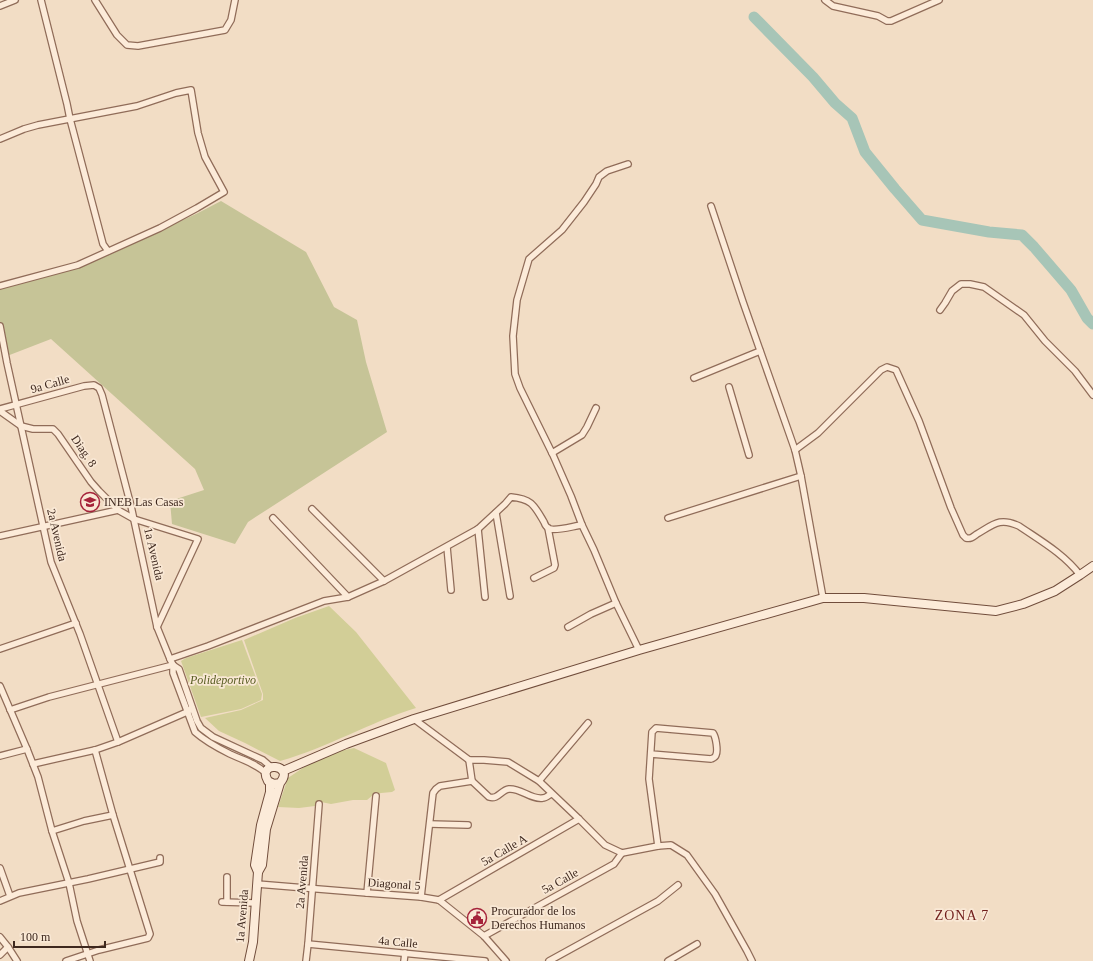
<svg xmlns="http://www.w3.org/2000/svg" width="1093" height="961" font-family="Georgia,serif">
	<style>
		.green { fill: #d2ce97 }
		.cemetery { fill: #c6c497 }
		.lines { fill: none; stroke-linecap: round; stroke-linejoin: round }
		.river { stroke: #a7c5b7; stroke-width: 11 }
		.street-casing { stroke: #906c59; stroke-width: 8 }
		.secondary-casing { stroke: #714d3c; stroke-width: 10 }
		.street { stroke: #fcebd9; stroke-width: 5.5 }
		.secondary { stroke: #fcebd9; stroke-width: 8 }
		.labels { text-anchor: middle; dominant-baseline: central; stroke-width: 3.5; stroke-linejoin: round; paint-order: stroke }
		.street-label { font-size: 12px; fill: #3e281e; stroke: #f9e8d5 }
		.poi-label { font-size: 12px; fill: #3e281e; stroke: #f9e8d5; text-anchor: start }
		.park-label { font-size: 12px; font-style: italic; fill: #585d22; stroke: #f9e8d5 }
		.quarter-label { font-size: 14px; letter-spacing: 1px; fill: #6f1c19; stroke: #f9e8d5 }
	</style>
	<rect width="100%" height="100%" fill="#f2ddc5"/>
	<g class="green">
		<path d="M329,606L356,632L416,708C370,722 327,748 280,761L245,743L219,731L205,718L241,710L263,700V694L244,640L295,618Z"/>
		<polygon points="242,640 262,694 261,700 241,709 201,717 181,661 186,658"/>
		<polygon points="354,748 386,763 395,790 392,792 381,793 373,795 367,800 353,800 331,804 321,802 315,806 299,808 278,807 288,778 310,763 335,752"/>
	</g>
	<polygon class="cemetery" points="221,201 306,252 334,307 357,320 366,362 387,432 248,522 235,544 172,524 170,501 204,490 195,469 51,339 7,356 0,327 0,289 72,269 118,250 198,213"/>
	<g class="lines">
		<polyline class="river" points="754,17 813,77 835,103 852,118 865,152 895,189 922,220 989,232 1022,235 1034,247 1071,290 1087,318 1093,324"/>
		<g class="street-casing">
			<g id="street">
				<polyline points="41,0 67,104 70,119 103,244 108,251"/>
				<polyline points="95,0 117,35 127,45 138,46 225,30 231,20 235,0"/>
				<polyline points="825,0 833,6 878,16 887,21 891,21 939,0"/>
				<polyline points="0,6 15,0"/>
				<polyline points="0,139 24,129 38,125 137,106 176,93 191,90 198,133 205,157 224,192 197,208 160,228 78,265 0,286"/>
				<polyline points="628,164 607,171 599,177 596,184 584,202 562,230 529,259 517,300 513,336 515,374 520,388 553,455 571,496 582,525 594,550 616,603 639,650"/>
				<polyline points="711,206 743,302 795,450 801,476 823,598"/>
				<polyline points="940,310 945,303 952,291 961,284 970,284 984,287 1024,315 1045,341 1075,371 1093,395"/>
				<polyline points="0,326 7,363 51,562 80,634 118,742"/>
				<polyline points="694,378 760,351"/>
				<polyline points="729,387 749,455"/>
				<polyline points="0,409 84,386 94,385 99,388 102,395 131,506 157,627 170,659 173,665 179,669 197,721 201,728 213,737 263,760 271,767"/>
				<polyline points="0,411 21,426 33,429 53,429 58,434 91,482 99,491 118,510"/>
				<path d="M795,450L818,433L881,370L887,367L896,370L919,421L951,508L963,535L966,538C971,539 973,537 977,534C994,524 1000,517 1019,526C1041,541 1064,554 1080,575"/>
				<polyline points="552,453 582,435 587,427 596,408"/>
				<polyline points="312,509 384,581"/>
				<polyline points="496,513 510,596"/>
				<polyline points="273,518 348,597"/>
				<polyline points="668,518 801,476"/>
				<polyline points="478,529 485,597"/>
				<polyline points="0,536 118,510 134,519 198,539 157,627"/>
				<polyline points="447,547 451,590"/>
				<polyline points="534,578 554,568 555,565 548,528"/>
				<polyline points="568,627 591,614 616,603"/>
				<polyline points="0,649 76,623"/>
				<path d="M170,659L208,646L324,601L348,597L384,581L478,529L505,504L511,497C532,499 534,505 544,522C545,525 547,528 550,529C557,531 574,526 582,525"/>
				<path d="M173,665V673L195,732C205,741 218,748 230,754C245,761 253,762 266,773"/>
				<polyline points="0,686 27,749 38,777 52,831 69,883 77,921 90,961"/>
				<polyline points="10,710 49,697 173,665"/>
				<polyline points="414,719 469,760 484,760 508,762 539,781 579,819 605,845 622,853 658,846 671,845 687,855 715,894 747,951 752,961"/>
				<path d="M651,754L711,759C713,758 715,758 716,755C718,751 716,737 713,733L656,728L652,732L649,779L658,846"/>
				<polyline points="0,756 27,749"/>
				<polyline points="33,764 95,750 118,742 187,712 192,708"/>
				<path d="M472,781L489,797C498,800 501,790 509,789C521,788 531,800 543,798C546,798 549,795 551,794"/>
				<polyline points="539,781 588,723"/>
				<polyline points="430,824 468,825"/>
				<polyline points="52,831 84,821 113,815"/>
				<polyline points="0,868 10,896"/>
				<polyline points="227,877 227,902"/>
				<polyline points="257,884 367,893 421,897 439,900 484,936 506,961"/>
				<polyline points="367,893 376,796"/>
				<polyline points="421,897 433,793 436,789 440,786 472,781 469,760"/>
				<polyline points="439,900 579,819"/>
				<polyline points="0,901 19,893 88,879 160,862 160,858"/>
				<polyline points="222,902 256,903"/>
				<polyline points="484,936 614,864 622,853"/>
				<polyline points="0,937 8,947 17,961"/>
				<polyline points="308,944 485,961"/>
				<polyline points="0,955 8,947"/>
				<polyline points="66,961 99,950 148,938 150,934 113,815 95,750"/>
				<polyline points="306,961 308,944 319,804"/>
				<polyline points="404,961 405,953"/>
				<polyline points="549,961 658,901 678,885"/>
				<polyline points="668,961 697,944"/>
			</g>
		</g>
		<g class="secondary-casing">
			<g id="secondary">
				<polyline points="283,771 346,744 414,719 639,650 823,598 864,598 996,611 1023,604 1055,591 1080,575 1093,566"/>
				<polyline points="258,872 255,865 261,825 270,792 270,783"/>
				<path d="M249,961L253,942L258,872L262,865L266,829L280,783C296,764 256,760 268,781L274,784L280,783"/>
			</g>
		</g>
		<use href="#street" class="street"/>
		<use href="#secondary" class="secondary"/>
	</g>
	<defs>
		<g id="university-ring" transform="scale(1)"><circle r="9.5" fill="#f9e8d5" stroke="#a5233a" stroke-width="1.5"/><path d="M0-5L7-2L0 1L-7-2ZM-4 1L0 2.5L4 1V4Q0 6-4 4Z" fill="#a5233a"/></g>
		<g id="civic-ring" transform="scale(1)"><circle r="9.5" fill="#f9e8d5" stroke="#a5233a" stroke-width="1.5"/><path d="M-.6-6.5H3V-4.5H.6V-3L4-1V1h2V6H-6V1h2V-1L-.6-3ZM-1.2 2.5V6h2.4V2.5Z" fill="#a5233a"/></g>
	</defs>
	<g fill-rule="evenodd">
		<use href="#university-ring" x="90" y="502"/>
		<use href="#civic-ring" x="477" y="918"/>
	</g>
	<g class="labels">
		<g class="street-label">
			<text transform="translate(50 384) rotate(-16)">9a Calle</text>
			<text transform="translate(84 451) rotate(56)">Diag. 8</text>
			<text transform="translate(57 535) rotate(77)">2a Avenida</text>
			<text transform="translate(154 554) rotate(77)">1a Avenida</text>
			<text transform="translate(504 850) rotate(-30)">5a Calle A</text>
			<text transform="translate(560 881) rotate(-29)">5a Calle</text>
			<text transform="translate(302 882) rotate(-85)">2a Avenida</text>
			<text transform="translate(394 884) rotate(4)">Diagonal 5</text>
			<text transform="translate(242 916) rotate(-85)">1a Avenida</text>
			<text transform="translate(398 942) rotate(5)">4a Calle</text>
		</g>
		<g class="poi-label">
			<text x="104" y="502">INEB Las Casas</text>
			<text x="491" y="911">Procurador de los<tspan x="491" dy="14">Derechos Humanos</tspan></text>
		</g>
		<g class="park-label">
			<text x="223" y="680">Polideportivo</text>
		</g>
		<g class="quarter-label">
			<text x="962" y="915">ZONA 7</text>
		</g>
	</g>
	<path d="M14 941v6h91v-6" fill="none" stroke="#3e281e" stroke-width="2"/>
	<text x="20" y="941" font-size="12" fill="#3e281e" stroke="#f9e8d5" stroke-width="3" paint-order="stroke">100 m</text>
</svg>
